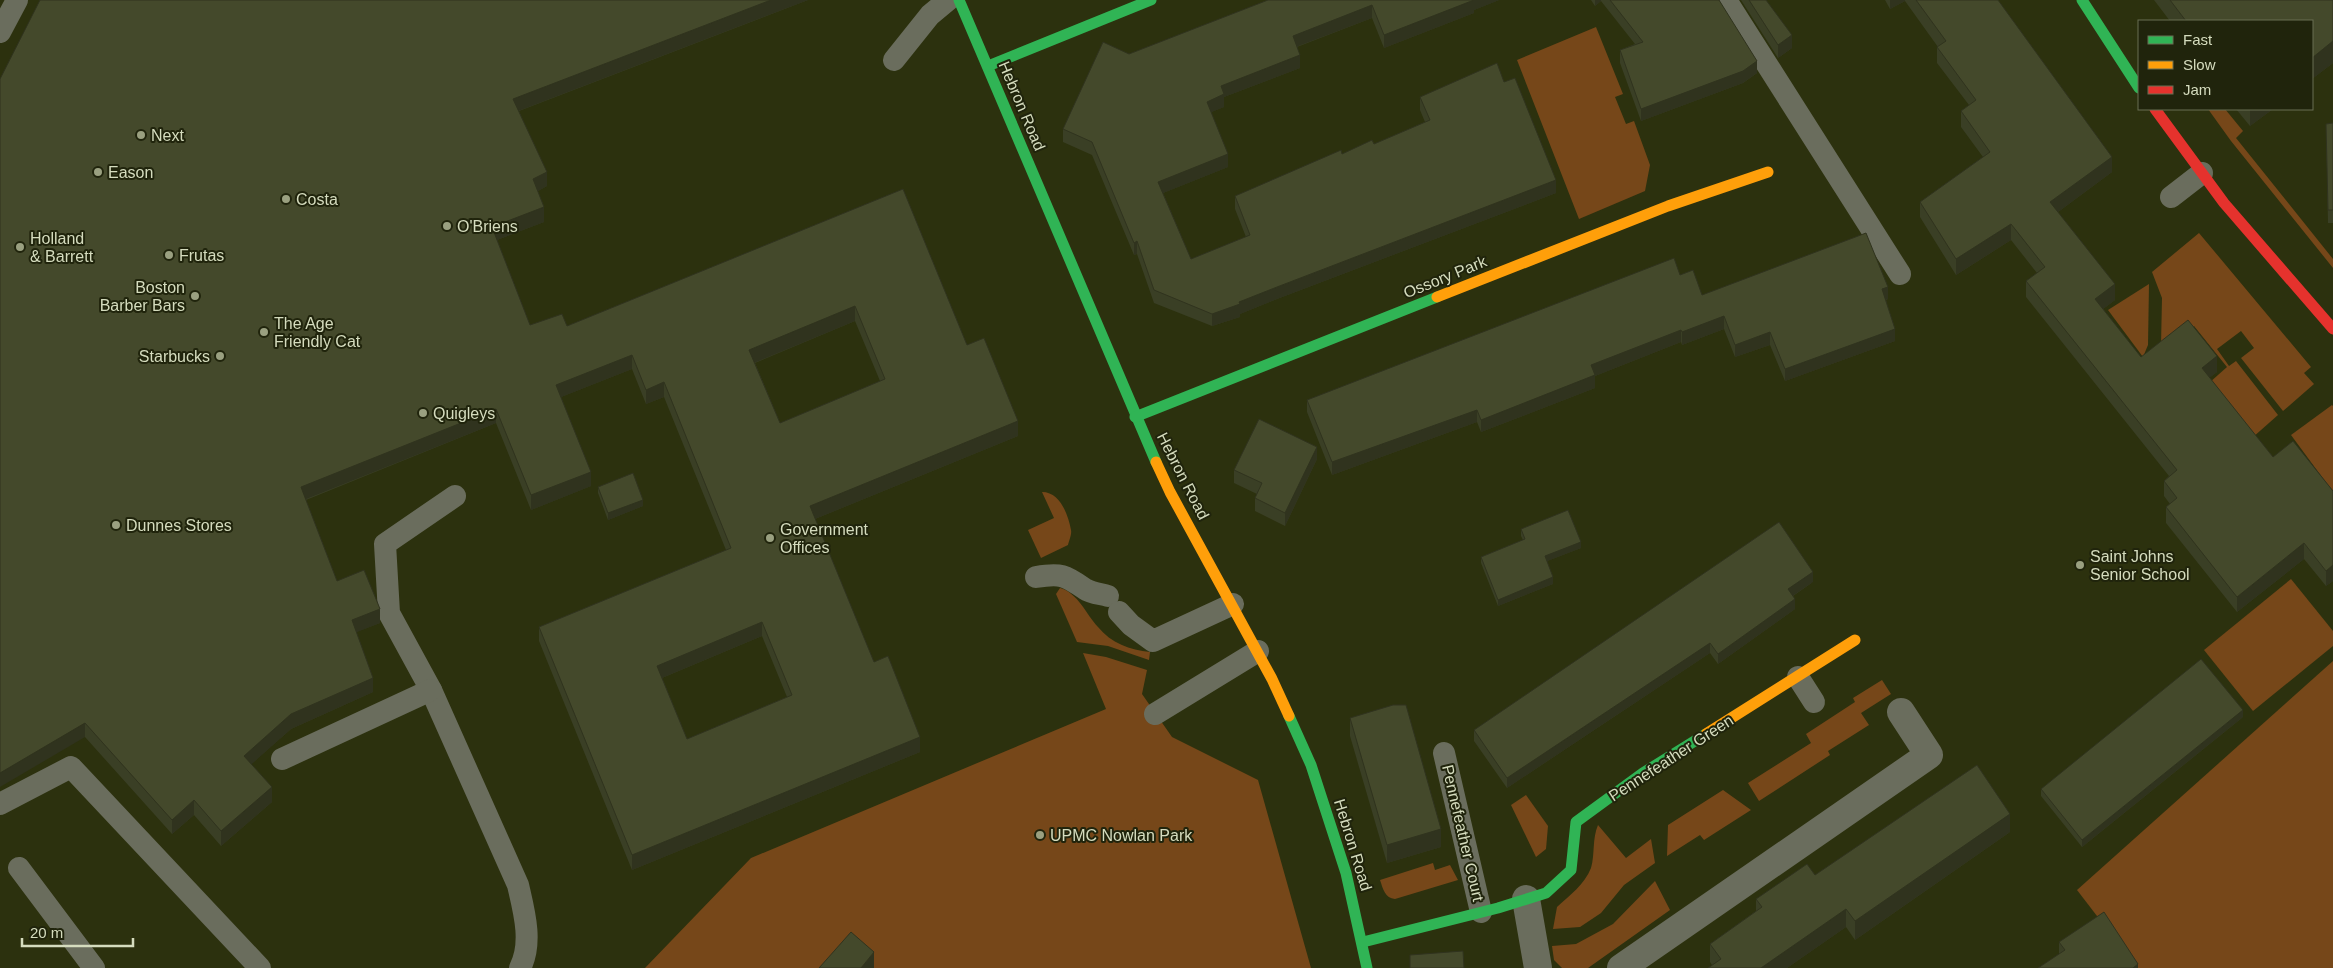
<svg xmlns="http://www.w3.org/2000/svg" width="2333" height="968" font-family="Helvetica,sans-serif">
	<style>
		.green { fill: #764719 }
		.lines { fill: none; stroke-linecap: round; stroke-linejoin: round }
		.lane { stroke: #6a6d5d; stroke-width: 22 }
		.street { stroke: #6a6d5d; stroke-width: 28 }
		.fast { stroke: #30b455; stroke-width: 11 }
		.slow { stroke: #ff9f0a; stroke-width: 11 }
		.jam { stroke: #e5322d; stroke-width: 11 }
		.wall { fill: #3a3f25; fill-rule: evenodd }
		.shaded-wall { fill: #30331e }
		.building { fill: #44492b; stroke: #30331e; fill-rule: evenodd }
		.poi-dot { fill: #9aa080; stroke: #20240c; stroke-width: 2 }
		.labels { text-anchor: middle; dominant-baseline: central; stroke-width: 4; stroke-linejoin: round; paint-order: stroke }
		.street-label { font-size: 16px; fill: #d5dcbe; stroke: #20240c }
		.poi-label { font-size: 16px; fill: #d5dcbe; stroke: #20240c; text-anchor: start }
	</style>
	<rect width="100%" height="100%" fill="#2c310e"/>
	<g class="green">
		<polygon points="1596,27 1623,94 1615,97 1626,124 1634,121 1650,165 1645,191 1579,219 1517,60"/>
		<polygon points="2208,109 2225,109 2243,131 2236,138 2333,259 2333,268 2231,141"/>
		<polygon points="2199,233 2311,367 2304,373 2314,384 2283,411 2241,358 2254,348 2241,331 2217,349 2229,366 2236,361 2278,415 2252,438 2209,383 2227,367 2194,326 2164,350 2161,345 2162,298 2152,272"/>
		<polygon points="2149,284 2148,345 2143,357 2108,310"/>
		<polygon points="2332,405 2333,406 2333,492 2291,435"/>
		<path d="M1042,492C1060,492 1068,514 1071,530C1072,534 1069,541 1068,545L1041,558L1028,530L1054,518Z"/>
		<polygon points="2291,579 2333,631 2333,646 2253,711 2204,650"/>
		<path d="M1060,588C1078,593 1086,614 1098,627C1111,643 1130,650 1150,652L1149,660L1108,646L1077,642L1056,594Z"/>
		<polygon points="1083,653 1106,657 1147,670 1142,694 1172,737 1258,780 1311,968 645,968 751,858 1106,709"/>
		<polygon points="2333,661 2333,968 2137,968 2077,890"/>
		<polygon points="1882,680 1891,694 1861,713 1869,725 1828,751 1830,755 1759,801 1748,783 1811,743 1806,734 1855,702 1853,698"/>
		<polygon points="1723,790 1751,810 1704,840 1700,835 1667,856 1668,825"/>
		<polygon points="1526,795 1548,826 1546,849 1536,857 1511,805"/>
		<path d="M1598,825L1626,858L1651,839L1655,863L1624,885L1601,913L1580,927L1553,929L1557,907C1569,896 1585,884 1591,868C1595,854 1592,839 1598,825Z"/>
		<path d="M1433,863L1435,870L1450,865L1458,880L1395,899C1385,898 1383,889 1380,880Z"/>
		<polygon points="1655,881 1670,910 1588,968 1562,968 1554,960 1552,946 1576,944 1613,924"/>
	</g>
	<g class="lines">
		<g class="lane">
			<polyline points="1726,0 1900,274"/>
			<polyline points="0,32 17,0"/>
			<polyline points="894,60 930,15 948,0"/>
			<polyline points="2171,197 2202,173"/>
			<path d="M455,496L385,544L389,613L431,690L518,885C524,911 533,943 520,968"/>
			<path d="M1036,577C1061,573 1065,575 1085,589C1091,593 1101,594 1108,596"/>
			<polyline points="1119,612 1131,625 1153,641 1233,604"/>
			<polyline points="1798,677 1814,702"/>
			<polyline points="1155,714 1258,651"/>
			<polyline points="1444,753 1481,912"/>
			<polyline points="282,759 431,690"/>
			<polyline points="0,804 71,767 260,968"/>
			<polyline points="19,868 94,968"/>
		</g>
		<g class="street">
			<polyline points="1526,899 1538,968"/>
			<polyline points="1621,968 1929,755 1901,712"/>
		</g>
		<g class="fast">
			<polyline points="959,0 1156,462"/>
			<polyline points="2082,0 2139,88"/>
			<polyline points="988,66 1151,0"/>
			<polyline points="1135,417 1437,297"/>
			<polyline points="1289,716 1311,765 1346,873 1367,968"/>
			<polyline points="1363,942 1498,908 1546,893 1571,870 1576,822 1643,773 1706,734"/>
		</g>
		<g class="slow">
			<polyline points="1437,297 1668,206 1768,172"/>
			<polyline points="1156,462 1170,492 1272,679 1289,716"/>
			<polyline points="1706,734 1855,640"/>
		</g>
		<polyline class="jam" points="2155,109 2224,203 2333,329"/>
	</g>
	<g class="wall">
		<path d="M40,0H808L519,111L547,186L538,191L544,222L497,240L530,325L567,326L903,189L967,345L1018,436L815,519L874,662L920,752L632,870L539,641V627L726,550L664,397L646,404L632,369L561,397L591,486L531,510L496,423L306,500L337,581L380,623L356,632L373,692L291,729L251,764L272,802L221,846L194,815L172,834L85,737ZM855,321L880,381L780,423L755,363ZM762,636L787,697L687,739L662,678Z"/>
		<polygon points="1268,0 1499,0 1474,10 1474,13 1384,48 1372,18 1297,47 1300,68 1224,97 1224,107 1211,112 1228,167 1163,193 1191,259 1246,237 1235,209 1235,196 1342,154 1374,144 1425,122 1420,110 1420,97 1504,82 1556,193 1277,299 1240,314 1240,317 1212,326 1154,303 1137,254 1134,255 1092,155 1063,142 1063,129 1129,54"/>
		<polygon points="1591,0 1719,0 1757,73 1743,83 1641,121 1620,63 1620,50 1635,44 1601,1 1595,6"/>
		<polygon points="1741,0 1767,0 1766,0 1792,48 1778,58"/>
		<polygon points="1885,0 1998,0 2112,172 2058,212 2115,300 2103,309 2141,357 2217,372 2209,378 2273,457 2333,491 2333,581 2326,586 2304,559 2237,612 2166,523 2166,507 2170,504 2164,496 2164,481 2169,476 2026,297 2026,281 2037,273 2011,240 1956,275 1920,217 1920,202 1983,157 1961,127 1961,111 1969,105 1937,63 1937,47 1938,47 1905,1 1890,9"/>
		<polygon points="2154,0 2333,0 2333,63 2312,79 2312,21 2170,21"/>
		<polygon points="2236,109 2273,109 2250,126"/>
		<polygon points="2333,123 2333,223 2328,223 2326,124"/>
		<polygon points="1680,275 1702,295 1888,299 1886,300 1895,341 1785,381 1770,345 1735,357 1724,329 1682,345 1681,342 1595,376 1595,388 1481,432 1477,422 1332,475 1307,412 1307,400"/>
		<polygon points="1317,459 1285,526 1255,511 1255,498 1257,494 1234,483 1234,470"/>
		<polygon points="598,487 643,506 608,520 598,493"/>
		<polygon points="1521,529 1581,548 1547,561 1553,584 1498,606 1481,563 1481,557 1523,540 1521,536"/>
		<polygon points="1813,582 1793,596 1795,609 1718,664 1710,653 1507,788 1474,741 1474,730"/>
		<polygon points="2243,717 2082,847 2041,796 2041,789"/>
		<polygon points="1350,718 1441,847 1387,863 1350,736"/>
		<polygon points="2010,832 1855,940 1846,927 1787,968 1708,968 1712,965 1710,962 1710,944 1756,911 1756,899 1815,875"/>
		<polygon points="2059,942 2138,968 2059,954"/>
	</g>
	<g class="shaded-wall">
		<polygon points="771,0 808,0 513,113 513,99"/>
		<polygon points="1473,0 1499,0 1474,10 1474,13 1384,48 1384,35"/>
		<polygon points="1595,0 1601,0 1601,1 1595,6"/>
		<polygon points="1890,0 1905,0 1905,1 1890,9"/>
		<polygon points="1372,5 1372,18 1293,48 1293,36"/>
		<polygon points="1792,35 1792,48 1778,58 1778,45"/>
		<polygon points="2333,41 2333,63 2312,79 2312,58"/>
		<polygon points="1300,55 1300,68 1224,97 1224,107 1207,114 1207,102 1221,86"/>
		<polygon points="1757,61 1757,73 1743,83 1641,121 1641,109"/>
		<polygon points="2250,109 2273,109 2250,126"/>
		<polygon points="1228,154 1228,167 1158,195 1158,182"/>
		<polygon points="2112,157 2112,172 2050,218 2050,202"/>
		<polygon points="547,172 547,186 533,194 533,179"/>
		<polygon points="1556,180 1556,193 1277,299 1240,314 1240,317 1212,326 1212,314 1239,302"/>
		<polygon points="544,207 544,222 492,242 492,227"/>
		<polygon points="2011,224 2011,240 1956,275 1956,259"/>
		<polygon points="1137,241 1137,254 1134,255 1134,243"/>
		<polygon points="2115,284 2115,300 2095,315 2095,299"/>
		<polygon points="1888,287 1888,299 1882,301 1882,289"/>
		<polygon points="855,306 855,321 749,365 749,350"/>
		<polygon points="1724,316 1724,329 1682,345 1682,332"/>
		<polygon points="1895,329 1895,341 1785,381 1785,369"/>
		<polygon points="1681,330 1681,342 1595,376 1595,388 1481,432 1481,420 1591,365"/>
		<polygon points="1770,332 1770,345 1735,357 1735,345"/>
		<polygon points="632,355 632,369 556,399 556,385"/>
		<polygon points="2217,356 2217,372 2202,384 2202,368"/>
		<polygon points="664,382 664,397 646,404 646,390"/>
		<polygon points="496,409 496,423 301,501 301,487"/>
		<polygon points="1477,410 1477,422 1332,475 1332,462"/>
		<polygon points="1018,421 1018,436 810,521 810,506"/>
		<polygon points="1317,447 1317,459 1285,526 1285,513"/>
		<polygon points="591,472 591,486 531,510 531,495"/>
		<polygon points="643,500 643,506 608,520 608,513"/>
		<polygon points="1581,542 1581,548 1545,562 1545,556"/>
		<polygon points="2304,543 2304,559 2237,612 2237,597"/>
		<polygon points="2333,565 2333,581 2326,586 2326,571"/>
		<polygon points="1813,572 1813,582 1788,599 1788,589"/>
		<polygon points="1553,577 1553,584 1498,606 1498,600"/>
		<polygon points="1795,599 1795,609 1718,664 1718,654"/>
		<polygon points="380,609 380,623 352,634 352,620"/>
		<polygon points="762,622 762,636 657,680 657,666"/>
		<polygon points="1710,643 1710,653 1507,788 1507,778"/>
		<polygon points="373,678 373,692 291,729 244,771 244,756 291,714"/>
		<polygon points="2243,710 2243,717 2082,847 2082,840"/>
		<polygon points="85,723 85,737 0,787 0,773"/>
		<polygon points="920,737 920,752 632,870 632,855"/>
		<polygon points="272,787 272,802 221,846 221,831"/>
		<polygon points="194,800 194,815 172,834 172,820"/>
		<polygon points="2010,814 2010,832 1855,940 1855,921"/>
		<polygon points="1441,829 1441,847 1387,863 1387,845"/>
		<polygon points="1846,909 1846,927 1787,968 1761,968"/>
		<polygon points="874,952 874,968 861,968"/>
		<polygon points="2138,964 2138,968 2133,968"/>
	</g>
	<g class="building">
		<path d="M40,0H771L513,99L547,172L533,179L544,207L492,227L530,325L562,314L567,326L903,189L967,345L984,338L1018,421L810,506L874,662L888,656L920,737L632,855L539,627L731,548L664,382L646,390L632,355L556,385L591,472L531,495L496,409L301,487L337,581L364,570L376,599L380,609L352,620L373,678L291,714L244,756L272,787L221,831L194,800L172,820L85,723L0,773V79ZM855,306L885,379L780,423L749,350ZM762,622L792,695L687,739L657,666Z"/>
		<polygon points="1268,0 1474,0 1384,35 1372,5 1293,36 1300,55 1221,86 1224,94 1207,102 1228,154 1158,182 1191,259 1250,235 1235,196 1341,150 1342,154 1372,140 1374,144 1430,120 1420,97 1497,63 1504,82 1515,78 1556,180 1277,287 1239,302 1240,304 1212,314 1154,290 1137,241 1134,243 1092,142 1063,129 1103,42 1129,54"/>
		<polygon points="1610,0 1719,0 1757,61 1743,71 1641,109 1620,50 1643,42"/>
		<polygon points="1749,0 1766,0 1792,35 1778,45"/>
		<polygon points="1916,0 1998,0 2112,157 2050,202 2115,284 2095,299 2141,357 2188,320 2217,356 2202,368 2273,457 2293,441 2333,491 2333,565 2326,571 2304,543 2237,597 2166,507 2177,498 2164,481 2177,470 2026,281 2045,267 2011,224 1956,259 1920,202 1990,152 1961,111 1976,100 1937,47 1946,41"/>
		<polygon points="2170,0 2333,0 2333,41 2312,58 2312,21 2186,21"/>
		<polygon points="2333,123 2333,210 2328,210 2326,124"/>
		<polygon points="1866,233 1888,287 1882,289 1895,329 1785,369 1770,332 1735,345 1724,316 1682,332 1681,330 1591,365 1595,375 1481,420 1477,410 1332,462 1307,400 1674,258 1680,275 1693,270 1702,295"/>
		<polygon points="1259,419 1317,447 1285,513 1255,498 1262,483 1234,470"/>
		<polygon points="633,473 643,500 608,513 598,487"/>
		<polygon points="1568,510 1581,542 1545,556 1553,577 1498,600 1481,557 1525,539 1521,529"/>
		<polygon points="1779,522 1813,572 1788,589 1795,599 1718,654 1710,643 1507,778 1474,730"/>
		<polygon points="2201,659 2243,710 2082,840 2041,789"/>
		<polygon points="1393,705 1406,705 1441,829 1387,845 1350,718"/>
		<polygon points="1977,765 2010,814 1855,921 1846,909 1761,968 1708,968 1721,959 1710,944 1762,907 1756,899 1807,864 1815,875"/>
		<polygon points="2104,912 2138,964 2133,968 2038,968 2065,950 2059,942"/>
		<polygon points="851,932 874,952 861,968 819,968"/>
		<polygon points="1463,951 1464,968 1410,968 1410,955"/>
	</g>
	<g class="poi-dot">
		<circle cx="141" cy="135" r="5"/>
		<circle cx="98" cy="172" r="5"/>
		<circle cx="286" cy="199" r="5"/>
		<circle cx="447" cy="226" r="5"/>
		<circle cx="20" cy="247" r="5"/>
		<circle cx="169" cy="255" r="5"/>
		<circle cx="195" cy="296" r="5"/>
		<circle cx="264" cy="332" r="5"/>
		<circle cx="220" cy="356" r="5"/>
		<circle cx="423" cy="413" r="5"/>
		<circle cx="116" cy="525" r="5"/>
		<circle cx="770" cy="538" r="5"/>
		<circle cx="2080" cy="565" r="5"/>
		<circle cx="1040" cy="835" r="5"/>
	</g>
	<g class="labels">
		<g class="street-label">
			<text transform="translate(1022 106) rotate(67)">Hebron Road</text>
			<text transform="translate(1445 277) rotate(-22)">Ossory Park</text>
			<text transform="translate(1183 476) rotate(63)">Hebron Road</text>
			<text transform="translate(1671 758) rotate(-33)">Pennefeather Green</text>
			<text transform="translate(1463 833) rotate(77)">Pennefeather Court</text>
			<text transform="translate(1353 845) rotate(73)">Hebron Road</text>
		</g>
		<g class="poi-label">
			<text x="151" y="135">Next</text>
			<text x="108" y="172">Eason</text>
			<text x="296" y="199">Costa</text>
			<text x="457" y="226">O'Briens</text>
			<text x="30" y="238">Holland<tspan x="30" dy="18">&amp; Barrett</tspan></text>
			<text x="179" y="255">Frutas</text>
			<text x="185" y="287" text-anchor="end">Boston<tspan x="185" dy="18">Barber Bars</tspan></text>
			<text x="274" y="323">The Age<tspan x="274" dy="18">Friendly Cat</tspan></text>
			<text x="210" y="356" text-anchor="end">Starbucks</text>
			<text x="433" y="413">Quigleys</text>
			<text x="126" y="525">Dunnes Stores</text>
			<text x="780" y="529">Government<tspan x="780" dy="18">Offices</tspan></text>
			<text x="2090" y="556">Saint Johns<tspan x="2090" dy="18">Senior School</tspan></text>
			<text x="1050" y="835">UPMC Nowlan Park</text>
		</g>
	</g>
	<rect x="2138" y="20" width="175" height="90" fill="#20240c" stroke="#686e53"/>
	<rect x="2148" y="36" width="25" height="8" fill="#30b455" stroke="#686e53"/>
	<text x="2183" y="45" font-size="15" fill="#d5dcbe">Fast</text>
	<rect x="2148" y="61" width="25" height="8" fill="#ff9f0a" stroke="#686e53"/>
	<text x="2183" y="70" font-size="15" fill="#d5dcbe">Slow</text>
	<rect x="2148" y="86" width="25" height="8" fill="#e5322d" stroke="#686e53"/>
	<text x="2183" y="95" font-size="15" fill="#d5dcbe">Jam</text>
	<path d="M22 938v8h111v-8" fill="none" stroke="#d5dcbe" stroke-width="2.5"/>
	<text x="30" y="938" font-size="15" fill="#d5dcbe" stroke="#20240c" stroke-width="4" paint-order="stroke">20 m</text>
</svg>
